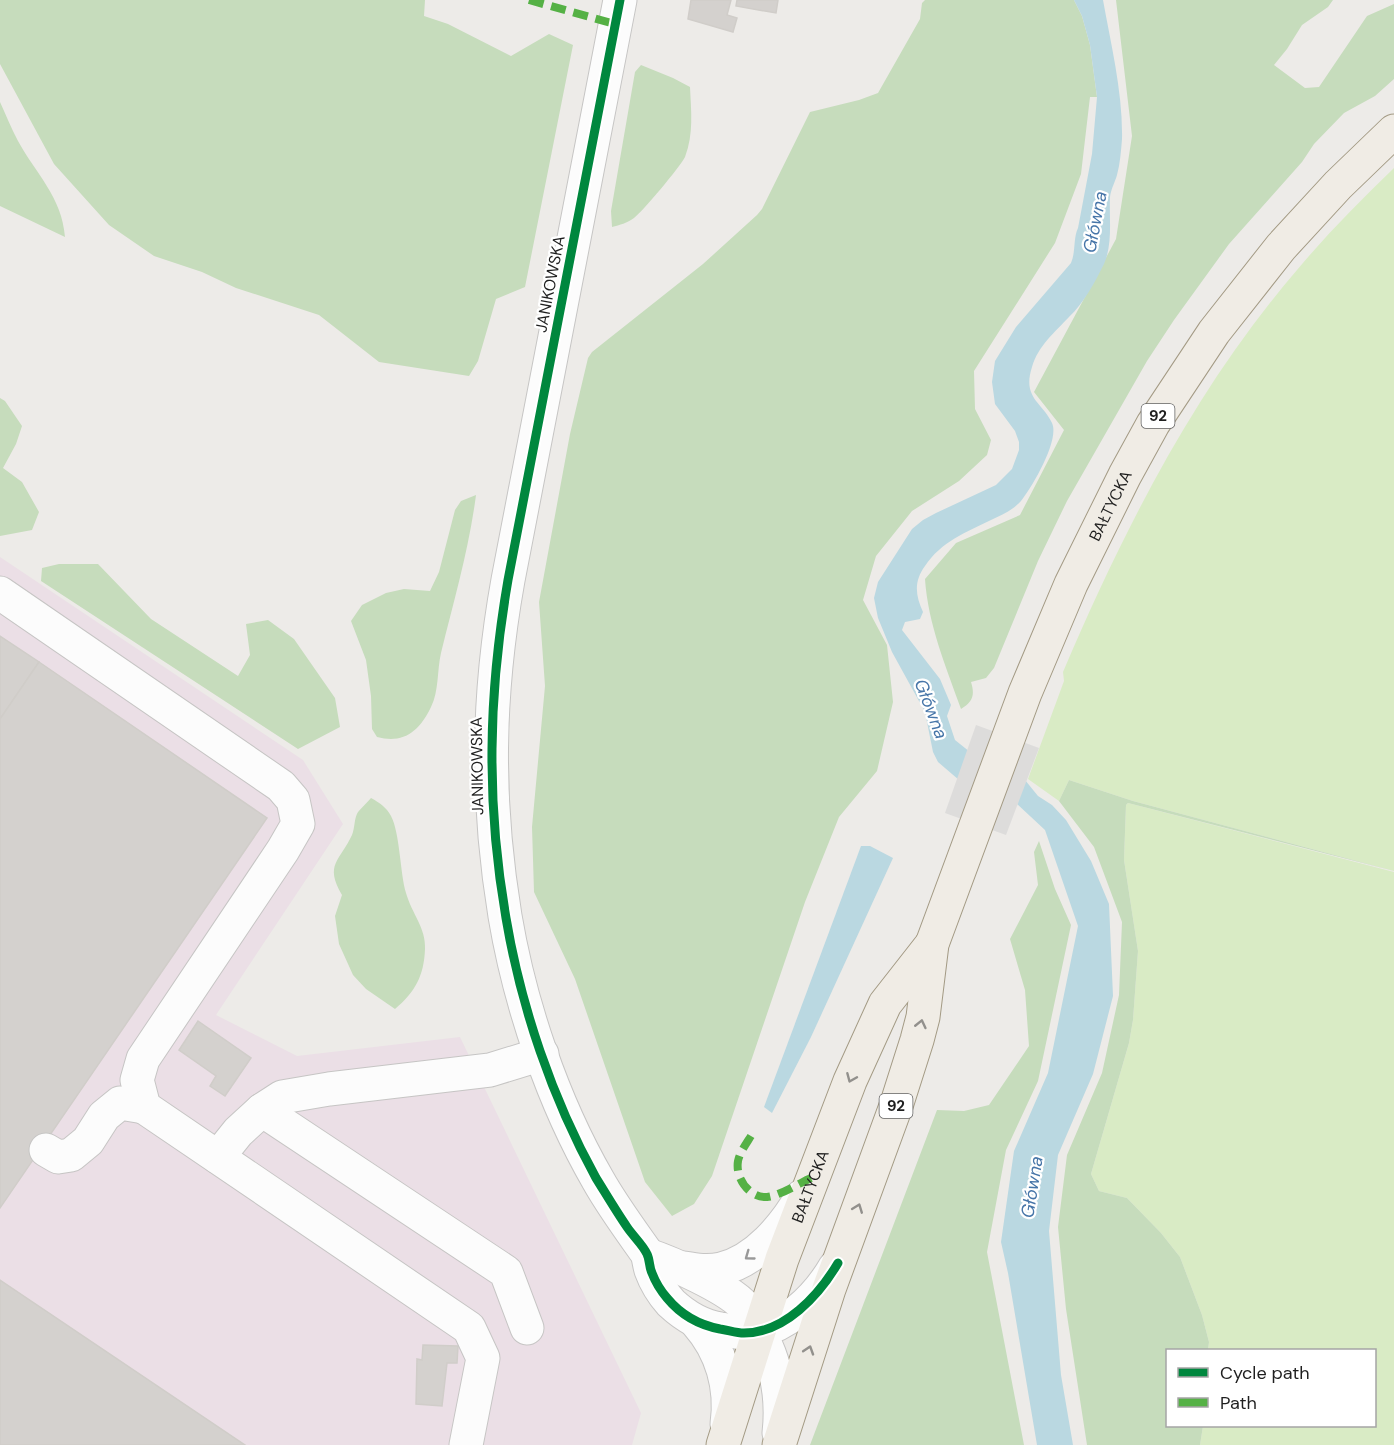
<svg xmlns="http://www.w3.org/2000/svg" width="1394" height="1445" font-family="'DM Sans',sans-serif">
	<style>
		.industrial { fill: #ebdfe6 }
		.grass { fill: #d9ebc5 }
		.forest { fill: #c6dcbc }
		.water { fill: #bad8e1 }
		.pier { fill: #dddcdb }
		.building { fill: #d4d1ce; stroke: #d0cdc9; stroke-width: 1.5 }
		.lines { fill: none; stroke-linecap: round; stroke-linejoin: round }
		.minor-casing { stroke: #c6c5c4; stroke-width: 35 }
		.major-casing { stroke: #a39a84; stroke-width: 35 }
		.minor { stroke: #fcfcfc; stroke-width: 33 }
		.major { stroke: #f0ece5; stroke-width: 33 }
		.quiet { stroke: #55b145; stroke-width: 8; stroke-dasharray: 15 8; stroke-linecap: butt }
		.cycleway-casing { stroke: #fff; stroke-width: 13 }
		.cycleway { stroke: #00873e; stroke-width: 9 }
		.oneway { stroke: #92908c }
		.oneway2 { stroke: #999 }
		.labels { text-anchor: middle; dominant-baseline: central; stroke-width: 4.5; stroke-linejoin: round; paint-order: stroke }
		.shield { fill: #fff; stroke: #626262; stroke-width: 1.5 }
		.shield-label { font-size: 15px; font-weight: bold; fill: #1f1f1f }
		.street-label { font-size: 16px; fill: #1f1f1f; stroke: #fff }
		.water-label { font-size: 18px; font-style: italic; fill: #4675a8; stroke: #fff }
	</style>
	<rect width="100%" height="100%" fill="#edebe8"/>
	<polygon class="industrial" points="0,557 303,760 343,824 216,1015 297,1056 460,1037 641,1413 632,1445 0,1445"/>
	<g class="grass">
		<path d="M1394,168V871L1133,801L1069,780L1059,801L1028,779L1064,681L1063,672C1124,529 1195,389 1297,270C1327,234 1360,201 1394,168Z"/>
		<polygon points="1128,803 1394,872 1394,1445 1200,1445 1203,1426 1374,1426 1374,1350 1208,1350 1209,1342 1202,1315 1180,1257 1161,1233 1127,1198 1099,1191 1091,1174 1129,1043 1133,1020 1138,951 1124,860 1126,805"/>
	</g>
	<g class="forest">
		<polygon points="0,0 425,0 424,16 448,24 511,56 549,34 573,45 525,287 496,299 478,361 469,376 379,362 319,315 236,288 202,272 154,256 109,225 54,164 0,64"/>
		<polygon points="925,0 1074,0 1082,16 1090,45 1097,97 1090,97 1081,174 1055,243 974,371 975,409 991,440 987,455 959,481 912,511 876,556 863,600 887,645 893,702 877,771 839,817 805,902 712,1176 694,1204 672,1216 645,1182 575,979 534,892 532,827 545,686 539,602 570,434 588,358 592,352 703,264 757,215 762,209 810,112 859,100 878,93 920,19 922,3"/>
		<path d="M1116,0H1333L1328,7L1302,25L1287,49L1274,65L1305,88L1319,87L1367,16L1394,4V79L1375,96L1344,113L1314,144L1302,162L1229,244L1174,320L1147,361L1067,501L1038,561L994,668L986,678L971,682C975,695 973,702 961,709C946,667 928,624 925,579L956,543L1020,515L1064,430L1034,392L1116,239L1132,136Z"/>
		<path d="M641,65L673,78L690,87C691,110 694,134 685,157C680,167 643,211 634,218C627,223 620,225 612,227L611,211L635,72Z"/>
		<path d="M0,102C6,115 11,128 18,141C36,174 62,197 65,237L0,206Z"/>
		<polygon points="0,398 5,401 22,426 16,444 3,468 22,482 39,512 32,530 0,536"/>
		<path d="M476,495C469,549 454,600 441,653C437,670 439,691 431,707C419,732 403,744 377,737L372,729L371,696L366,660L351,621L362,605L386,593L404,589L430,591L439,572L455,510L461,501Z"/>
		<polygon points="59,564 98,564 151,619 238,676 250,655 246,624 268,620 294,639 335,698 340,727 298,749 41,581 42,568"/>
		<polygon points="1069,780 1133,801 1394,871 1128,803 1126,805 1124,860 1138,951 1133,1020 1129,1043 1091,1174 1099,1191 1127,1198 1161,1233 1180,1257 1202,1315 1209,1342 1208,1350 1168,1350 1168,1426 1203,1426 1200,1445 1087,1445 1066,1309 1058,1227 1067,1155 1102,1073 1119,995 1122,922 1094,847 1059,801"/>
		<path d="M371,798C380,803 386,807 391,816C400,833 400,873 406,893C412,914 426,928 425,949C424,976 415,992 395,1009L366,989L353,975L339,944L335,916L342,895C324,864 340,861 352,835C355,828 354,818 358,812C362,807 367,803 371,798Z"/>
		<polygon points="1039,841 1055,889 1071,925 1038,1081 1006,1150 987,1252 1024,1445 810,1445 937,1110 964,1111 989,1105 1029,1046 1025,990 1010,939 1038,885 1034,852"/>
	</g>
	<g class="water">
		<path d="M1074,0H1103C1111,45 1123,93 1122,139C1121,151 1120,164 1117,175C1115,182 1111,189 1110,197C1109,218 1113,244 1104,264C1095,282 1084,303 1069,317C1055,332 1038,346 1032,367C1022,398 1042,402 1052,423C1060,440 1032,487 1021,501C1013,510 1002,515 991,520C966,532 941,542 925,566C914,581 915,595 923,612L920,619L905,622L902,630L940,679L951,705L947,716L955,740L970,752L1025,780L1038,796L1052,805L1066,820L1091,861L1109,904L1113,996L1093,1074L1058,1155L1049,1231L1061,1375L1073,1445H1037L1008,1273L1001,1242L1014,1151L1048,1073L1078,926L1045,830L1016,803L959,780L938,762L933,752L925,712L892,652L878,618L874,598L878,582L912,529L923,520L936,513L996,485L1012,469L1019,450V442L1015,431L995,404L992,382L995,361L1016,327L1071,263C1076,251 1073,239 1078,228L1092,154L1097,97L1090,45L1082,16Z"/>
		<polygon points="861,846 870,846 893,858 811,1037 772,1113 764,1107"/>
	</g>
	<polygon class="pier" points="976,725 1039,748 1006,835 945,813"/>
	<g class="building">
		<polygon points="691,0 731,0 727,15 737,18 733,32 688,19"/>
		<polygon points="737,0 778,0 776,13 736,6"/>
		<polygon points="0,636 39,662 0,719"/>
		<polygon points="39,662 267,818 0,1208 0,719"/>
		<polygon points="198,1021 251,1058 225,1096 210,1086 216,1076 179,1050"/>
		<polygon points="0,1280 245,1445 0,1445"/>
		<polygon points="423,1345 458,1346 457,1363 447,1363 442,1406 416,1404 417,1359 422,1360"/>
	</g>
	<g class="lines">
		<g class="minor-casing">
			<g id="minor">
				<path d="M620,0L508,580C487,697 486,800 505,916C520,1005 553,1102 598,1180C612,1205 629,1228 646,1252C649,1257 649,1264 651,1270C655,1281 663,1294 671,1303C686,1317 701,1326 721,1329C729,1330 737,1333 745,1333C784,1331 817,1298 835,1267"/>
				<polyline points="0,593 281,786 293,800 298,824 283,850 143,1059 137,1080 144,1107 469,1328 483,1358 466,1445"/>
				<polyline points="262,1110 506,1272 527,1328"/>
				<polyline points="46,1150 58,1157 71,1155 88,1141 104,1116 120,1103 144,1107"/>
				<polyline points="218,1157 238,1132 262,1110 282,1097 329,1089 490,1070 542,1054"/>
				<path d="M648,1255C672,1263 725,1287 742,1304C751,1313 756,1323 761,1335C777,1366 783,1398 779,1433"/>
				<path d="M684,1268C696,1270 708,1272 721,1269C756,1261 785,1226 802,1196"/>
				<path d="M697,1323C722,1351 732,1388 727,1424"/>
			</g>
		</g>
		<g class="major-casing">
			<g id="major">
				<path id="s1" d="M723,1445L782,1259L850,1081L885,1004L932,944"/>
				<path id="s2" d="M779,1445L829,1289L896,1106L917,1040L923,1017L932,944L1025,693L1071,584L1125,475L1153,424L1214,332L1281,247L1338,185L1394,131"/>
			</g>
		</g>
		<use href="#minor" class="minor"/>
		<use href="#major" class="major"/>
		<g class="quiet">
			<polyline points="529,0 615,24"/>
			<path d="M751,1136C746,1144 740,1152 738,1161C735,1179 750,1198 767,1197C779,1196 800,1183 811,1178"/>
		</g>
		<g class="cycleway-casing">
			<path id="cycleway" d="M620,0L508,580C488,695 486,803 506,918C521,1007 552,1098 596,1178C606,1194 616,1211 627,1227C633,1236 643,1245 647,1254C650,1260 649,1267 652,1273C655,1281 661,1291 667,1298C681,1315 699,1325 720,1329C728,1330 736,1333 744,1333C785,1333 819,1295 838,1263"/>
		</g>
		<use href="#cycleway" class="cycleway"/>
	</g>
	<defs><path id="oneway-chevron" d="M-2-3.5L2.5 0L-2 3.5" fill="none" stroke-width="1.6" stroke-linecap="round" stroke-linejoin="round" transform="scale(1.5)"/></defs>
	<g class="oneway">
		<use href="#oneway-chevron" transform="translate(921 1024) rotate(-77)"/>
		<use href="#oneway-chevron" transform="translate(851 1078) rotate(113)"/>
		<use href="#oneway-chevron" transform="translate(858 1208) rotate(-69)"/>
		<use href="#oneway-chevron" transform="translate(809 1350) rotate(-72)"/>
	</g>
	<use class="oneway2" href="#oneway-chevron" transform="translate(749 1256) rotate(144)"/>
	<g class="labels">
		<g class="shield">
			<rect x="1141.5" y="404" width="33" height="24" rx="4.5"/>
			<rect x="879.5" y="1094" width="33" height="24" rx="4.5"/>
		</g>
		<g class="shield-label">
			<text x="1158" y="416">92</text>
			<text x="896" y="1106">92</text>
		</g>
		<g class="street-label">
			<text transform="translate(550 284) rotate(-79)">JANIKOWSKA</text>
			<text stroke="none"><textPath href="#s2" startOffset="999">BAŁTYCKA</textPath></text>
			<text transform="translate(477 766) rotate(-91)">JANIKOWSKA</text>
			<text stroke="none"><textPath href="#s1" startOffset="273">BAŁTYCKA</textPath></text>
		</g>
		<g class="water-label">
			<text transform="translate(1095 222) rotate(-79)">Główna</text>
			<text transform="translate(931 709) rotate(69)">Główna</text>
			<text transform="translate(1032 1187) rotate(-81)">Główna</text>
		</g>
	</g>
	<rect x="1166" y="1349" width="210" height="78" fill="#ffffff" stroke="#a5a5a5" stroke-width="1.5"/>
	<rect x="1178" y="1368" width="30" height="9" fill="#00873e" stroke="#a5a5a5" stroke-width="1.5"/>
	<text x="1220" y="1379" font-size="18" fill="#1f1f1f">Cycle path</text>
	<rect x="1178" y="1398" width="30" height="9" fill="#55b145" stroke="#a5a5a5" stroke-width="1.5"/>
	<text x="1220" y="1409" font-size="18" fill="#1f1f1f">Path</text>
</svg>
